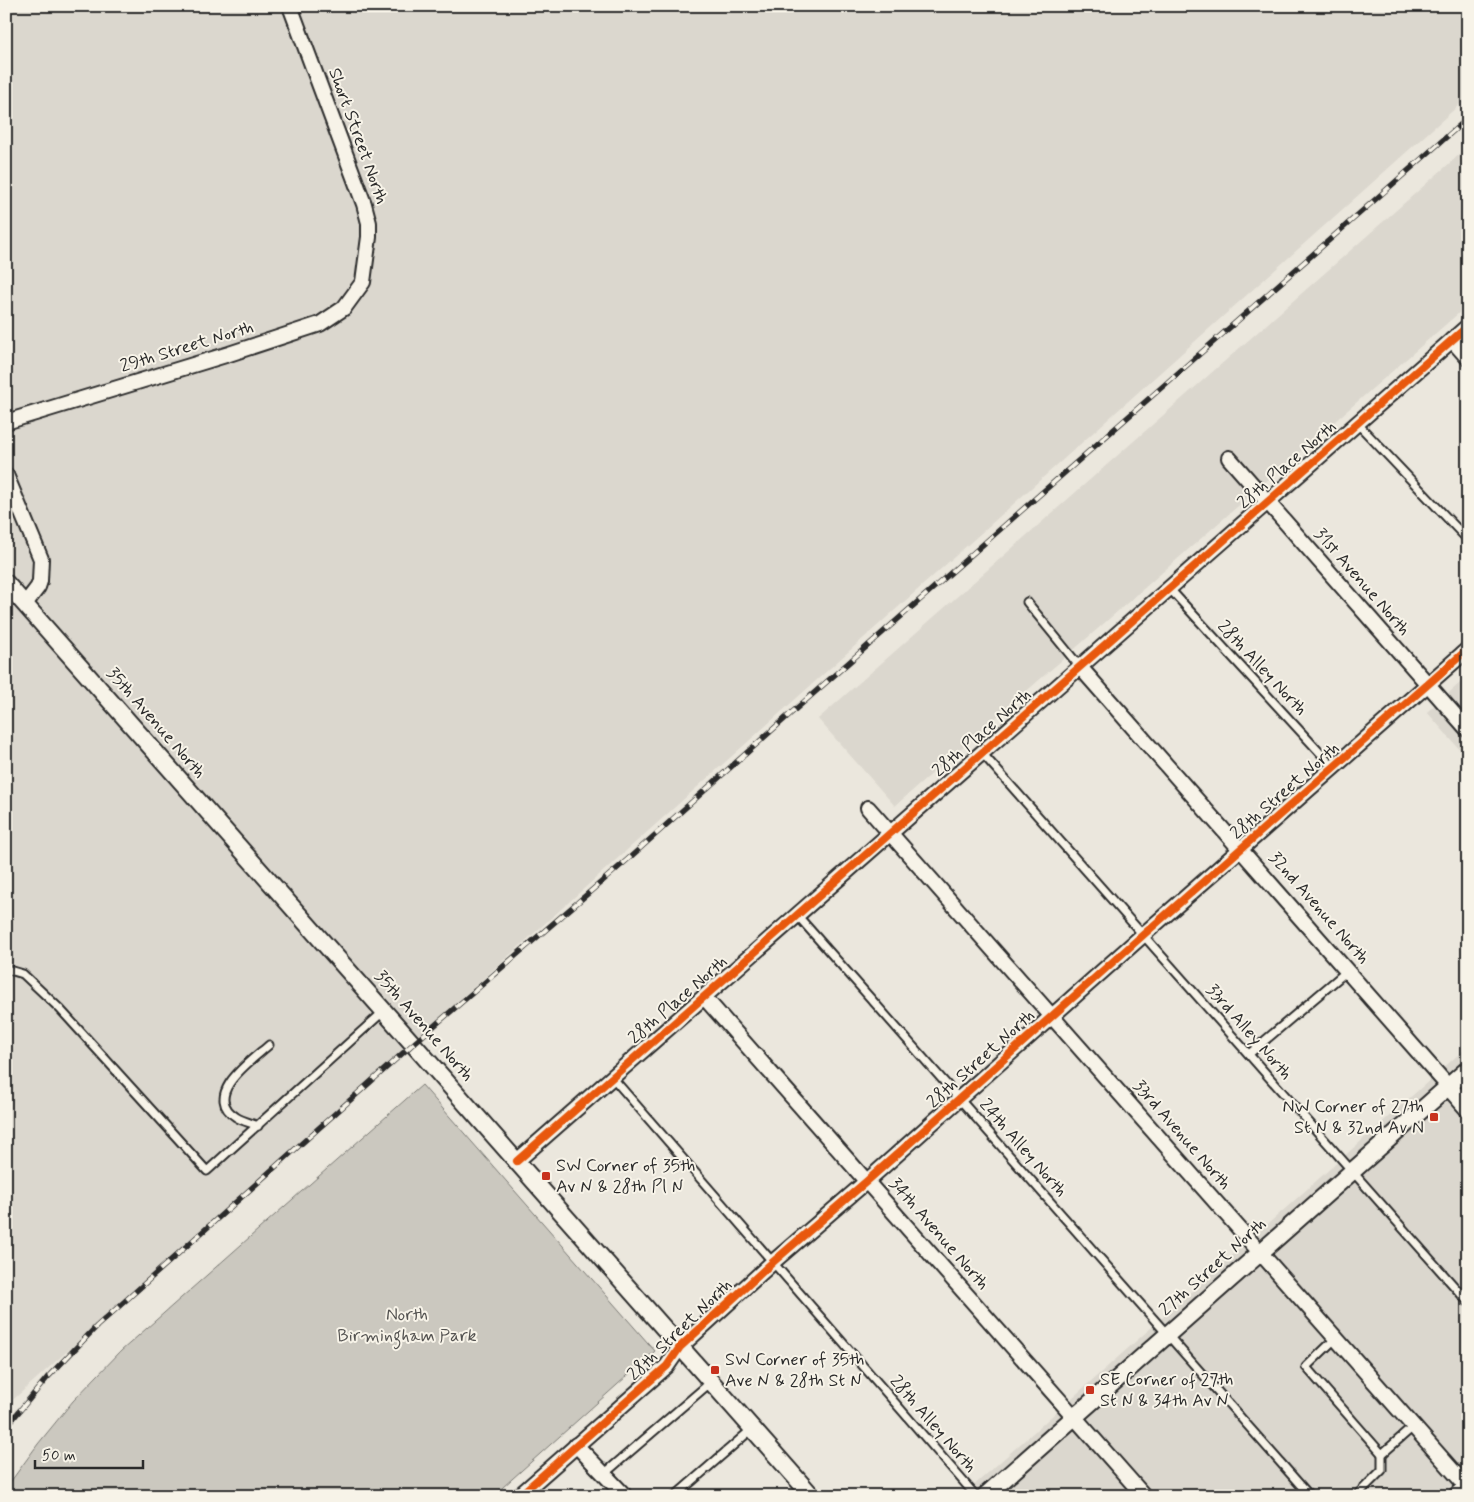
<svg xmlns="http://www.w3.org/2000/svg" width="1474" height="1502" font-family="Mynerve,sans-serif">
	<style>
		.built { fill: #dbd7ce }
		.green { fill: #cbc8bf; stroke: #7b7a75 }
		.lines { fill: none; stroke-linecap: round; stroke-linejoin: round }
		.service-casing { stroke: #2b2b2b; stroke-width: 11 }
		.minor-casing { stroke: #2b2b2b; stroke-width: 18 }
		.tertiary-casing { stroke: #2b2b2b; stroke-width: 20 }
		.primary-casing { stroke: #2b2b2b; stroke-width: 25 }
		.service { stroke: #f7f3e8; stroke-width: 7 }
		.minor { stroke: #f7f3e8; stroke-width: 14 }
		.tertiary { stroke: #f7f3e8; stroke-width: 16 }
		.primary { stroke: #f7f3e8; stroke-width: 21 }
		.rail-casing { stroke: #2b2b2b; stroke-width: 5.5 }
		.rail { stroke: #f7f3e8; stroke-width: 4; stroke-dasharray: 11; stroke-linecap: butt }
		.cycleway-casing { stroke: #f7f3e8; stroke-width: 11 }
		.cycleway { stroke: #e8590c; stroke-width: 8 }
		.poi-dot { fill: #c8321e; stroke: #f7f3e8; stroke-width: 2 }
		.labels { text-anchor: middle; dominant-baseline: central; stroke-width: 4; stroke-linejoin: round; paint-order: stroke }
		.street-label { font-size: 18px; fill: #2b2b2b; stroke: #f7f3e8 }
		.poi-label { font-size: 18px; fill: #2b2b2b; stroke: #f7f3e8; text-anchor: start }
		.park-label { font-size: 18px; fill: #535250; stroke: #f7f3e8 }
	</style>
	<rect width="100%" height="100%" fill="#ebe7dd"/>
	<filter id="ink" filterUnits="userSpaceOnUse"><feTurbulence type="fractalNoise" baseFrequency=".02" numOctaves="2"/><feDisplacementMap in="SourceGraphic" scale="10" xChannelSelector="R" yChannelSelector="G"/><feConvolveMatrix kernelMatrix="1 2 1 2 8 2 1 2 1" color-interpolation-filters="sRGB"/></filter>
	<g filter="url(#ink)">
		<g class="built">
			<polygon points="6,6 1468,6 1468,97 6,1406"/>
			<polygon points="1468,147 1468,305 895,806 818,719"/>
			<polygon points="1468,676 1468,759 1427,712"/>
			<polygon points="1468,1046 1468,1471 1439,1496 962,1496"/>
		</g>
		<polygon class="green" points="422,1085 655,1351 493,1496 6,1496 6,1488 38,1444 73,1401 121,1351"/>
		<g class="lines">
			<g class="service-casing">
				<g id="service">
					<polyline points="1357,423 1468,540"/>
					<polyline points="1169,588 1334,768"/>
					<polyline points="1027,602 1080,667"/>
					<polyline points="982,753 1468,1302"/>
					<polyline points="797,915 1310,1496"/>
					<polyline points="6,969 23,974 60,1009 207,1171 384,1011"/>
					<polyline points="1249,1054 1347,971"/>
					<polyline points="612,1077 976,1496"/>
					<path d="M258,1126C251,1123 242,1121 236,1117C201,1095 252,1060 269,1045"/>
					<polyline points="1336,1338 1306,1367 1382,1454 1414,1426"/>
					<polyline points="604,1474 711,1382"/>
					<polyline points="675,1496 752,1429"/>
					<polyline points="1356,1496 1382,1470 1382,1454"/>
				</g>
			</g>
			<g class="minor-casing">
				<g id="minor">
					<polyline points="1452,340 1468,358"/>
					<polyline points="6,422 229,354 320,324 344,308 363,282 369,237 369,223 364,204 290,6"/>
					<polyline points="1229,458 1468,730"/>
					<polyline points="6,475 41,559 40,581 38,587 25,604"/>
					<polyline points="1080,667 1448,1086"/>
					<polyline points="868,808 1468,1488"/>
					<polyline points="704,997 1144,1496"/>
					<polyline points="517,1161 1468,326"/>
					<polyline points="576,1445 625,1496"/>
					<polyline points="519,1496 667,1366 680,1347 773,1262 867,1181 1143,935 1468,649"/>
				</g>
			</g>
			<g class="tertiary-casing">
				<g id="tertiary">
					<polyline points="6,583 812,1496"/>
					<polyline points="1448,1086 1468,1109"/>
					<polyline points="985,1496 1468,1069"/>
				</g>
			</g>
			<g class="primary-casing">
				<polyline id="primary" points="1460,1496 1468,1489"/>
			</g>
			<use href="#service" class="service"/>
			<use href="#minor" class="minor"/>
			<use href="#tertiary" class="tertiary"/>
			<use href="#primary" class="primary"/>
			<g class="rail-casing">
				<polyline id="rail" points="6,1427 47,1378 97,1326 413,1044 627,860 789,715 1468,118"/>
			</g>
			<use href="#rail" class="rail"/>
			<g class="cycleway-casing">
				<g id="cycleway">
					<polyline points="517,1161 1468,326"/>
					<polyline points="519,1496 667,1366 680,1347 773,1262 867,1181 1143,935 1468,649"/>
				</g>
			</g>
			<use href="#cycleway" class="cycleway"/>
		</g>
	</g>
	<g class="poi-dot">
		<rect x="1429" y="1112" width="10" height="10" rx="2.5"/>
		<rect x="541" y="1171" width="10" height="10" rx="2.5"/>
		<rect x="710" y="1365" width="10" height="10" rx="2.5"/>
		<rect x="1085" y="1385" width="10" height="10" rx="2.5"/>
	</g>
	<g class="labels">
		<g class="street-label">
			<text transform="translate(358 136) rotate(70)">Short Street North</text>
			<text transform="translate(187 347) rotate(-17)">29th Street North</text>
			<text transform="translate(1287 465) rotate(-41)">28th Place North</text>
			<text transform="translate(1362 582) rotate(49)">31st Avenue North</text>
			<text transform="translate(1262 668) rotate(47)">28th Alley North</text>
			<text transform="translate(156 723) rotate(49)">35th Avenue North</text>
			<text transform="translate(982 733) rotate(-41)">28th Place North</text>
			<text transform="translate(1285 791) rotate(-41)">28th Street North</text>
			<text transform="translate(1319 908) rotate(49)">32nd Avenue North</text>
			<text transform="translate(678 1000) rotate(-41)">28th Place North</text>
			<text transform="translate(424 1026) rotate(49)">35th Avenue North</text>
			<text transform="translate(1249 1032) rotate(49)">33rd Alley North</text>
			<text transform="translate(981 1059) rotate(-42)">28th Street North</text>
			<text transform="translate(1182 1135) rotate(49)">33rd Avenue North</text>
			<text transform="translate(1023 1148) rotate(49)">24th Alley North</text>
			<text transform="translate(939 1234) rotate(49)">34th Avenue North</text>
			<text transform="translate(1213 1267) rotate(-42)">27th Street North</text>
			<text transform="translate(680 1330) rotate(-44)">28th Street North</text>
			<text transform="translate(933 1424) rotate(49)">28th Alley North</text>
		</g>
		<g class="poi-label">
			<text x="1424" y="1107" text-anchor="end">NW Corner of 27th<tspan x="1424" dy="21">St N &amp; 32nd Av N</tspan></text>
			<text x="556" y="1166">SW Corner of 35th<tspan x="556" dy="21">Av N &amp; 28th Pl N</tspan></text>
			<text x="725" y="1360">SW Corner of 35th<tspan x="725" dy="21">Ave N &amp; 28th St N</tspan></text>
			<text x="1100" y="1380">SE Corner of 27th<tspan x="1100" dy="21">St N &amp; 34th Av N</tspan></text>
		</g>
		<g class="park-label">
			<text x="407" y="1315">North<tspan x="407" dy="21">Birmingham Park</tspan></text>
		</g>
	</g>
	<rect width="1474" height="1502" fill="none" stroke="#f7f3e8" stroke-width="25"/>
	<rect x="12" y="12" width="1449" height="1477" fill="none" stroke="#2b2b2b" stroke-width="2" filter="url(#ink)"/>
	<path d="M35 1460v8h108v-8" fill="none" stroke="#2b2b2b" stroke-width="2.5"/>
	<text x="42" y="1460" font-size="15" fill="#2b2b2b" stroke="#f7f3e8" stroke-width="4" paint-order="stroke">50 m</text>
</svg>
